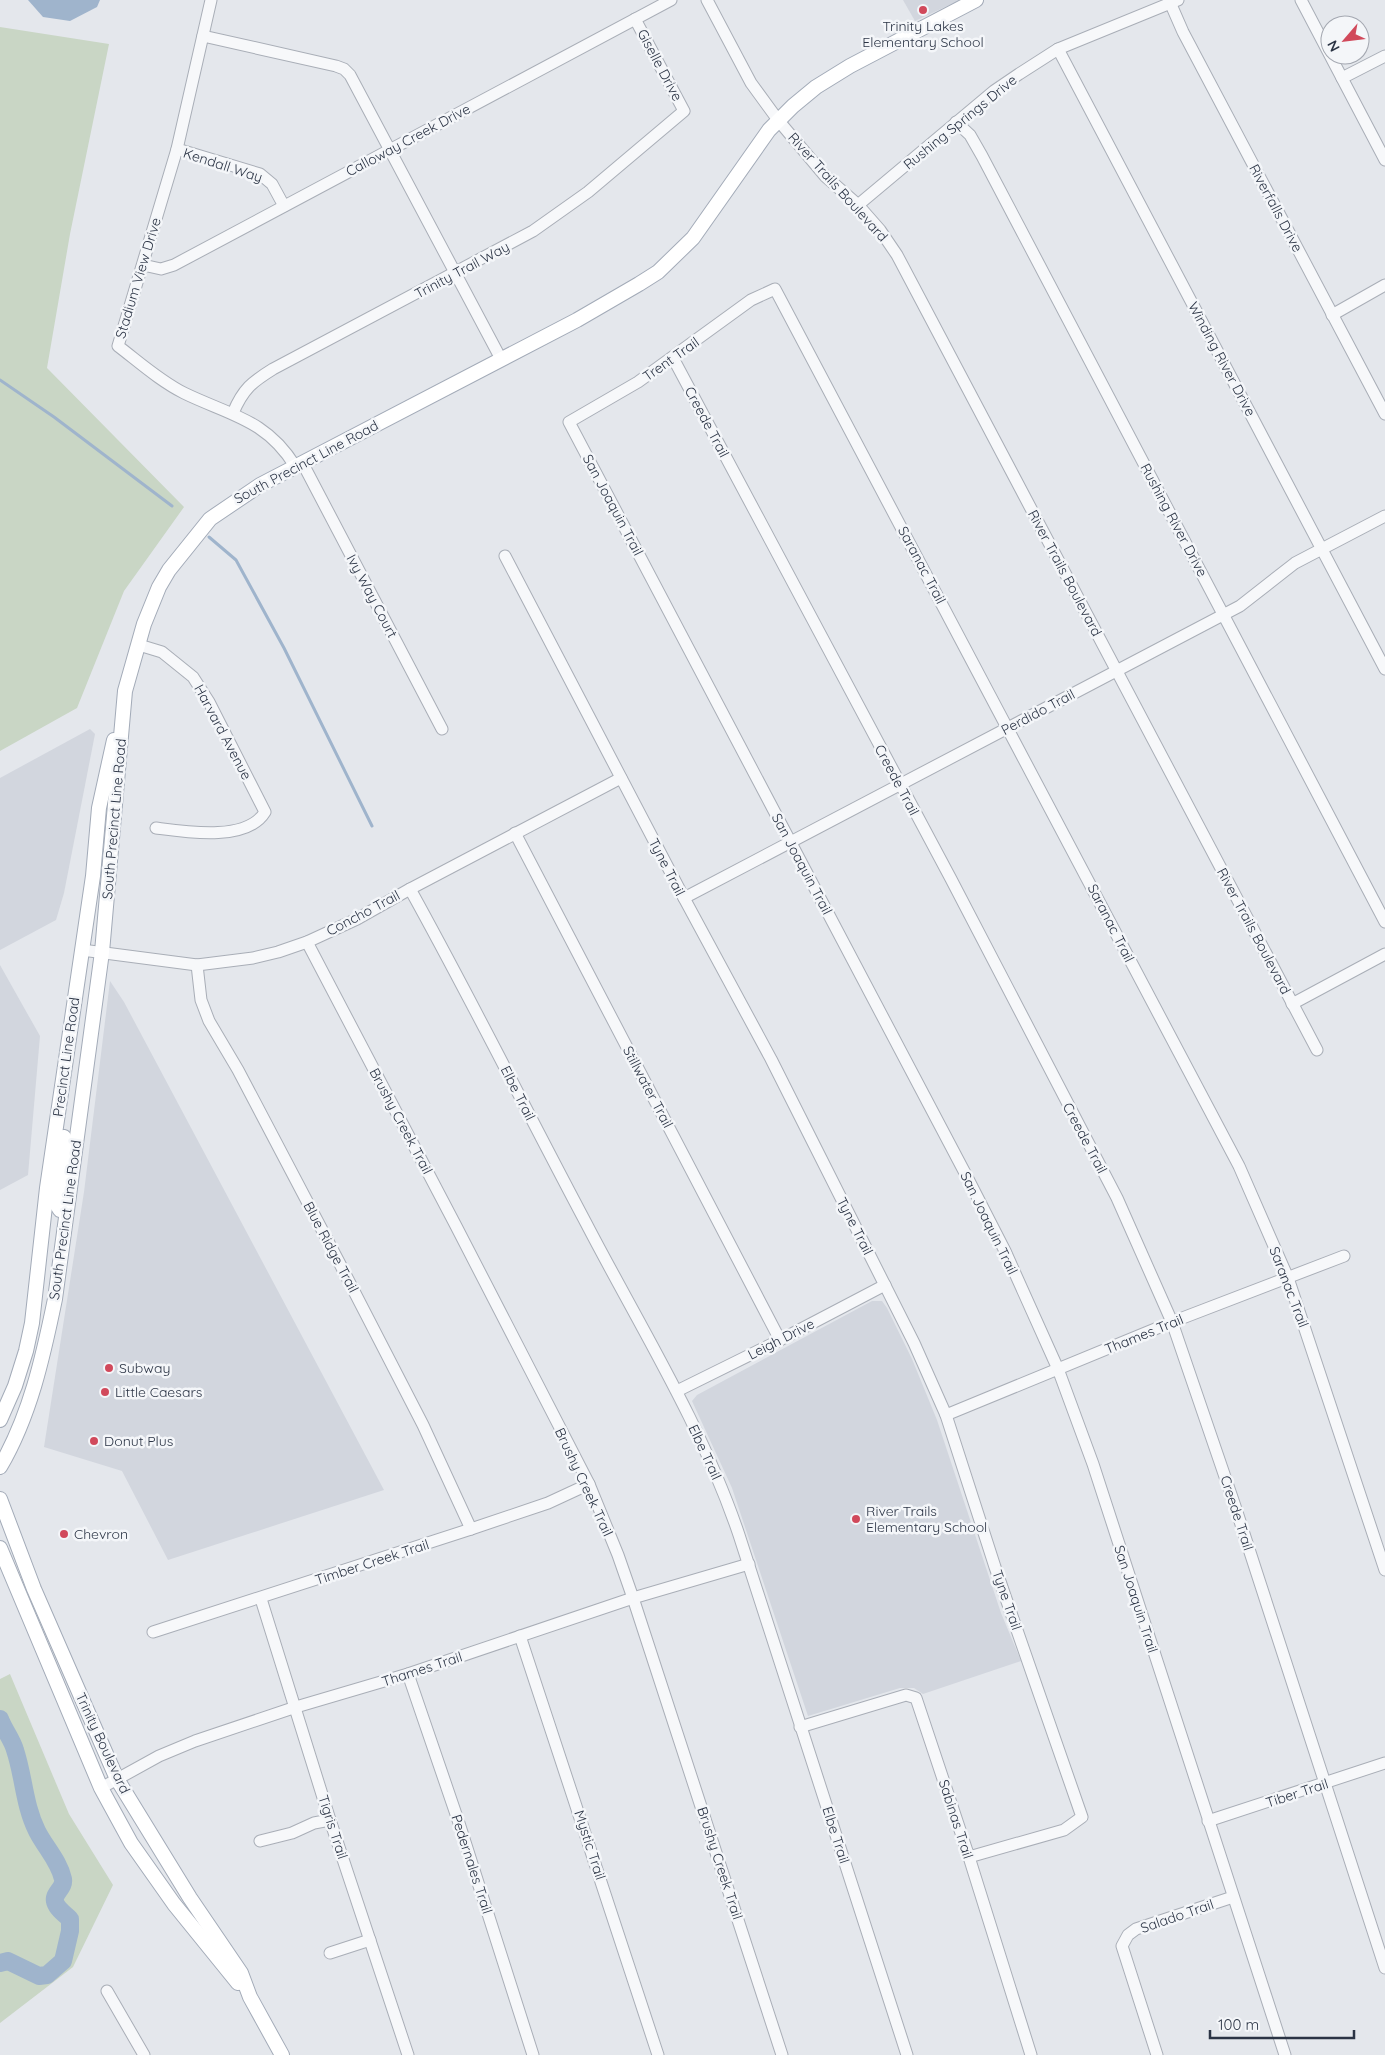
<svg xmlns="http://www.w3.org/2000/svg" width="1385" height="2055" font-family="Quicksand,sans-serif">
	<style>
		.built { fill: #d2d6de }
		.green { fill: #c9d6c5 }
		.water { fill: #9fb4cc }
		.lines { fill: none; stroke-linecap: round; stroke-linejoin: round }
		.stream { stroke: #9fb4cc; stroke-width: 3 }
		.river { stroke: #9fb4cc; stroke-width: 18 }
		.minor-casing { stroke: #a9aeb7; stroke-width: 13 }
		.major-casing { stroke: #a3abb8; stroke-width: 16 }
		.minor { stroke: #f7f8fa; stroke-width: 11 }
		.major { stroke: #fff; stroke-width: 14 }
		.poi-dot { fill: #d1495b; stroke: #f4f6f9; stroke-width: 2 }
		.labels { text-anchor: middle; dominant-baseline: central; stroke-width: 5; stroke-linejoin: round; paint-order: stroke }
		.poi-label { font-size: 14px; fill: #2b3445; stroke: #f4f6f9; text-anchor: start }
		.street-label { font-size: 14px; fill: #2b3445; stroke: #f4f6f9 }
	</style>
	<rect width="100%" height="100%" fill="#e4e7ec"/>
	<g class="built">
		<polygon points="903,0 960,0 915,21"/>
		<polygon points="90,729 95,734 64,893 56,920 0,950 0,778"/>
		<polygon points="0,965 40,1036 28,1175 0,1190"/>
		<polygon points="110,981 124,1002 384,1490 168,1560 122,1471 44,1447 84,1192"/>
		<polygon points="872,1301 882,1301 887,1308 912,1359 937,1420 1001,1613 1021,1661 923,1694 914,1688 900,1688 808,1716 732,1488 692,1401 697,1395"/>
	</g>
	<g class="green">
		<polygon points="0,27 109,44 70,234 47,368 184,507 124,591 77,708 0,751"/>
		<polygon points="10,1674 69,1814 113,1885 73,1967 0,2023 0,1679"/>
	</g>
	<polygon class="water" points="28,0 100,0 97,7 70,21 43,17"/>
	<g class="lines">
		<g class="stream">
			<polyline points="0,380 54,417 172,506"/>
			<polyline points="209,537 236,560 284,648 372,826"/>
		</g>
		<path class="river" d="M0,1719C4,1730 12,1739 15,1750C24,1777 24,1805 37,1831C45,1847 59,1861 63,1879C65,1890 49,1894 57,1906C60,1911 66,1915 70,1919V1931L63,1961L47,1975L39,1976L8,1961L0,1963"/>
		<g class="minor-casing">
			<g id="minor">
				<path d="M211,0L177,149L118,346C139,362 160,381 184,393C229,415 266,419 295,466"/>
				<polyline points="707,0 751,83 778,120 825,176 858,205 880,230 897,255 1317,1050"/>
				<polyline points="1169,0 1183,32 1385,414"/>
				<polyline points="1301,0 1385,160"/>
				<polyline points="203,36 336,66 344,69 350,75 501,359"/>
				<polyline points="1058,49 1385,669"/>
				<polyline points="1342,78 1385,56"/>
				<polyline points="956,122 970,135 982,156 1385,922"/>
				<polyline points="177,149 260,174 272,184 284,206"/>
				<polyline points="858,205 994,91 1019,74 1058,49 1178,0"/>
				<polyline points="143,265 161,269 174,265 671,0"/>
				<polyline points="1332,315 1385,285"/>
				<polyline points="673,358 951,879 1117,1198 1172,1322 1236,1509 1385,1968"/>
				<path d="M233,413C243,389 252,382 273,369L533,231L588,192L684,111L635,19"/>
				<polyline points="302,462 442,729"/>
				<polyline points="505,556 684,898 771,1059 914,1343 946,1415 995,1567 1082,1817 1064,1830 969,1857"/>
				<path d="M139,645L162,652L193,677L209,702L265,812C247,842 186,832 156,828"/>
				<polyline points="515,833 780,1340"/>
				<path d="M410,889C471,999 527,1112 586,1223C639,1325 702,1425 739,1535L907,2055"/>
				<polyline points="684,898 1240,606 1295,563 1385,516"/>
				<polyline points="307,942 456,1226 589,1484 618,1555 633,1598 782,2055"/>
				<polyline points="82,950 197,965 253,958 278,952 307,942 357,919 410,889 621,778"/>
				<polyline points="197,965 201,1000 209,1021 238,1070 340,1264 423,1425 471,1529"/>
				<polyline points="1292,1004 1385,954"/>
				<polyline points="677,1391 780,1340 885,1285"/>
				<polyline points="946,1415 1172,1322 1344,1256"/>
				<polyline points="261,1599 330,1820 408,2055"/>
				<polyline points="153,1632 471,1529 548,1503 589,1484"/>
				<polyline points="520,1636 658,2055"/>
				<polyline points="408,1674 459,1823 533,2055"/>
				<polyline points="800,1727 906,1695 916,1698 969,1857 1031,2055"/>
				<polyline points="101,1788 159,1756 195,1741 296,1707 408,1674 633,1598 749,1564"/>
				<polyline points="1208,1821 1385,1763"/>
				<polyline points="260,1841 292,1833 314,1823 330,1820"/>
				<polyline points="330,1953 370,1940"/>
				<polyline points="107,1991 144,2055"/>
				<polyline points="1157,2055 1122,1946 1128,1935 1136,1929 1233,1897"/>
				<polyline points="1285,2055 1093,1464 1058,1369 1005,1251 965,1173 569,422 638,382 751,300 775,289 1239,1166 1288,1278 1385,1570"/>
			</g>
		</g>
		<g class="major-casing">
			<g id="major">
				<polyline points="64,1137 55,1202 60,1210 66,1211"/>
				<polyline points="0,1420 15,1386 26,1351 32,1323 47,1188 93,876 99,808 114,740"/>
				<path d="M0,1467C30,1416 43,1357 55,1299L102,952L125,691L144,624L159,587L169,570L210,519L260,485L577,320L639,284L658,272L693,238L769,130L793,106L816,87L850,66L976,0"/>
				<polyline points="0,1499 34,1589 117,1779 190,1898 241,1973 250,1997 282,2055"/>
				<polyline points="0,1548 101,1788 131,1843 174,1904 238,1983"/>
			</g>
		</g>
		<use href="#minor" class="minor"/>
		<use href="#major" class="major"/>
	</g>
	<g class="poi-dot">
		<circle cx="923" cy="10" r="5"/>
		<circle cx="109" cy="1368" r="5"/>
		<circle cx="105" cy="1392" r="5"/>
		<circle cx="94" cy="1441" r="5"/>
		<circle cx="856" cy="1519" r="5"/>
		<circle cx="64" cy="1534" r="5"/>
	</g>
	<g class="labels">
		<g class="poi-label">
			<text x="923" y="26" text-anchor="middle">Trinity Lakes<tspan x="923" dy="16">Elementary School</tspan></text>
			<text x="119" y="1368">Subway</text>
			<text x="115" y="1392">Little Caesars</text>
			<text x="104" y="1441">Donut Plus</text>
			<text x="866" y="1511">River Trails<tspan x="866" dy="16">Elementary School</tspan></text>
			<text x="74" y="1534">Chevron</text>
		</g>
		<g class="street-label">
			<text transform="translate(660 65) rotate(62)">Giselle Drive</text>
			<text transform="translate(960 122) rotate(-39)">Rushing Springs Drive</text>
			<text transform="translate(408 140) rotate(-28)">Calloway Creek Drive</text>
			<text transform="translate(223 165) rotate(18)">Kendall Way</text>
			<text transform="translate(838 187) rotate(48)">River Trails Boulevard</text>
			<text transform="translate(1276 208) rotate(62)">Riverfalls Drive</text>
			<text transform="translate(462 270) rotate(-28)">Trinity Trail Way</text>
			<text transform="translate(138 278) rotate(-73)">Stadium View Drive</text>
			<text transform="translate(671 359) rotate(-35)">Trent Trail</text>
			<text transform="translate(1222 359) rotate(62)">Winding River Drive</text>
			<text transform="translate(707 422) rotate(62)">Creede Trail</text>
			<text transform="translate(306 462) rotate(-28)">South Precinct Line Road</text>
			<text transform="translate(613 505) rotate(62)">San Joaquin Trail</text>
			<text transform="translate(1174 520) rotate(62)">Rushing River Drive</text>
			<text transform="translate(922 565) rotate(62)">Saranac Trail</text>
			<text transform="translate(1065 573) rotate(62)">River Trails Boulevard</text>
			<text transform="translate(372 596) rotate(62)">Ivy Way Court</text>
			<text transform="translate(1038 712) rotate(-28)">Perdido Trail</text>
			<text transform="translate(223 732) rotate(62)">Harvard Avenue</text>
			<text transform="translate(897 780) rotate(62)">Creede Trail</text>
			<text transform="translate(114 819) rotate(-85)">South Precinct Line Road</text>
			<text transform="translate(802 864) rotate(62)">San Joaquin Trail</text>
			<text transform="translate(667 867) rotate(63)">Tyne Trail</text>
			<text transform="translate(363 913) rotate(-28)">Concho Trail</text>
			<text transform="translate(1111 923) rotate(63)">Saranac Trail</text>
			<text transform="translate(1254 931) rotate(62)">River Trails Boulevard</text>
			<text transform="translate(66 1057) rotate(-82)">Precinct Line Road</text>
			<text transform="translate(648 1087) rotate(62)">Stillwater Trail</text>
			<text transform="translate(518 1093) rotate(63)">Elbe Trail</text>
			<text transform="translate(401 1121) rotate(62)">Brushy Creek Trail</text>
			<text transform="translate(1085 1138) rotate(62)">Creede Trail</text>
			<text transform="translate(65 1220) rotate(-82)">South Precinct Line Road</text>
			<text transform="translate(989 1223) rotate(64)">San Joaquin Trail</text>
			<text transform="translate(855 1226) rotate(63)">Tyne Trail</text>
			<text transform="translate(331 1247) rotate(62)">Blue Ridge Trail</text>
			<text transform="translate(1289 1287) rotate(69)">Saranac Trail</text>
			<text transform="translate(1144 1334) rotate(-22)">Thames Trail</text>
			<text transform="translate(781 1339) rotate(-27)">Leigh Drive</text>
			<text transform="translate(705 1452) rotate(65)">Elbe Trail</text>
			<text transform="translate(584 1482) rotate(65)">Brushy Creek Trail</text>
			<text transform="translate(1237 1513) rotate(72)">Creede Trail</text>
			<text transform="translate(372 1562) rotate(-18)">Timber Creek Trail</text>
			<text transform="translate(1136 1599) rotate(72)">San Joaquin Trail</text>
			<text transform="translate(1007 1600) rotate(71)">Tyne Trail</text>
			<text transform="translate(422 1669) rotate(-18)">Thames Trail</text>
			<text transform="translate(103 1743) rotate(65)">Trinity Boulevard</text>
			<text transform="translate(1297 1793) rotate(-18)">Tiber Trail</text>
			<text transform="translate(956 1819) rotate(72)">Sabinas Trail</text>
			<text transform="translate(333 1827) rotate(72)">Tigris Trail</text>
			<text transform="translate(836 1835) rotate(72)">Elbe Trail</text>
			<text transform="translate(590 1845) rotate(72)">Mystic Trail</text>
			<text transform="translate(720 1863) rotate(72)">Brushy Creek Trail</text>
			<text transform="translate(472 1864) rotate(72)">Pedernales Trail</text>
			<text transform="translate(1177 1916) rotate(-19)">Salado Trail</text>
		</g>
	</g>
	<g transform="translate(1345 40) rotate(242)"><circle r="24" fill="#f4f6f9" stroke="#a4a8b1"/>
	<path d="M0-4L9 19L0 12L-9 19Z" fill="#d1495b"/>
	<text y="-8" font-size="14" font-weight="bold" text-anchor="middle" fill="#2b3445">N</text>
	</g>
	<path d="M1210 2030v8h144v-8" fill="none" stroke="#2b3445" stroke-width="2.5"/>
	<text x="1218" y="2030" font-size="15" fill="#2b3445" stroke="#f4f6f9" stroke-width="4" paint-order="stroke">100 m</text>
</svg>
